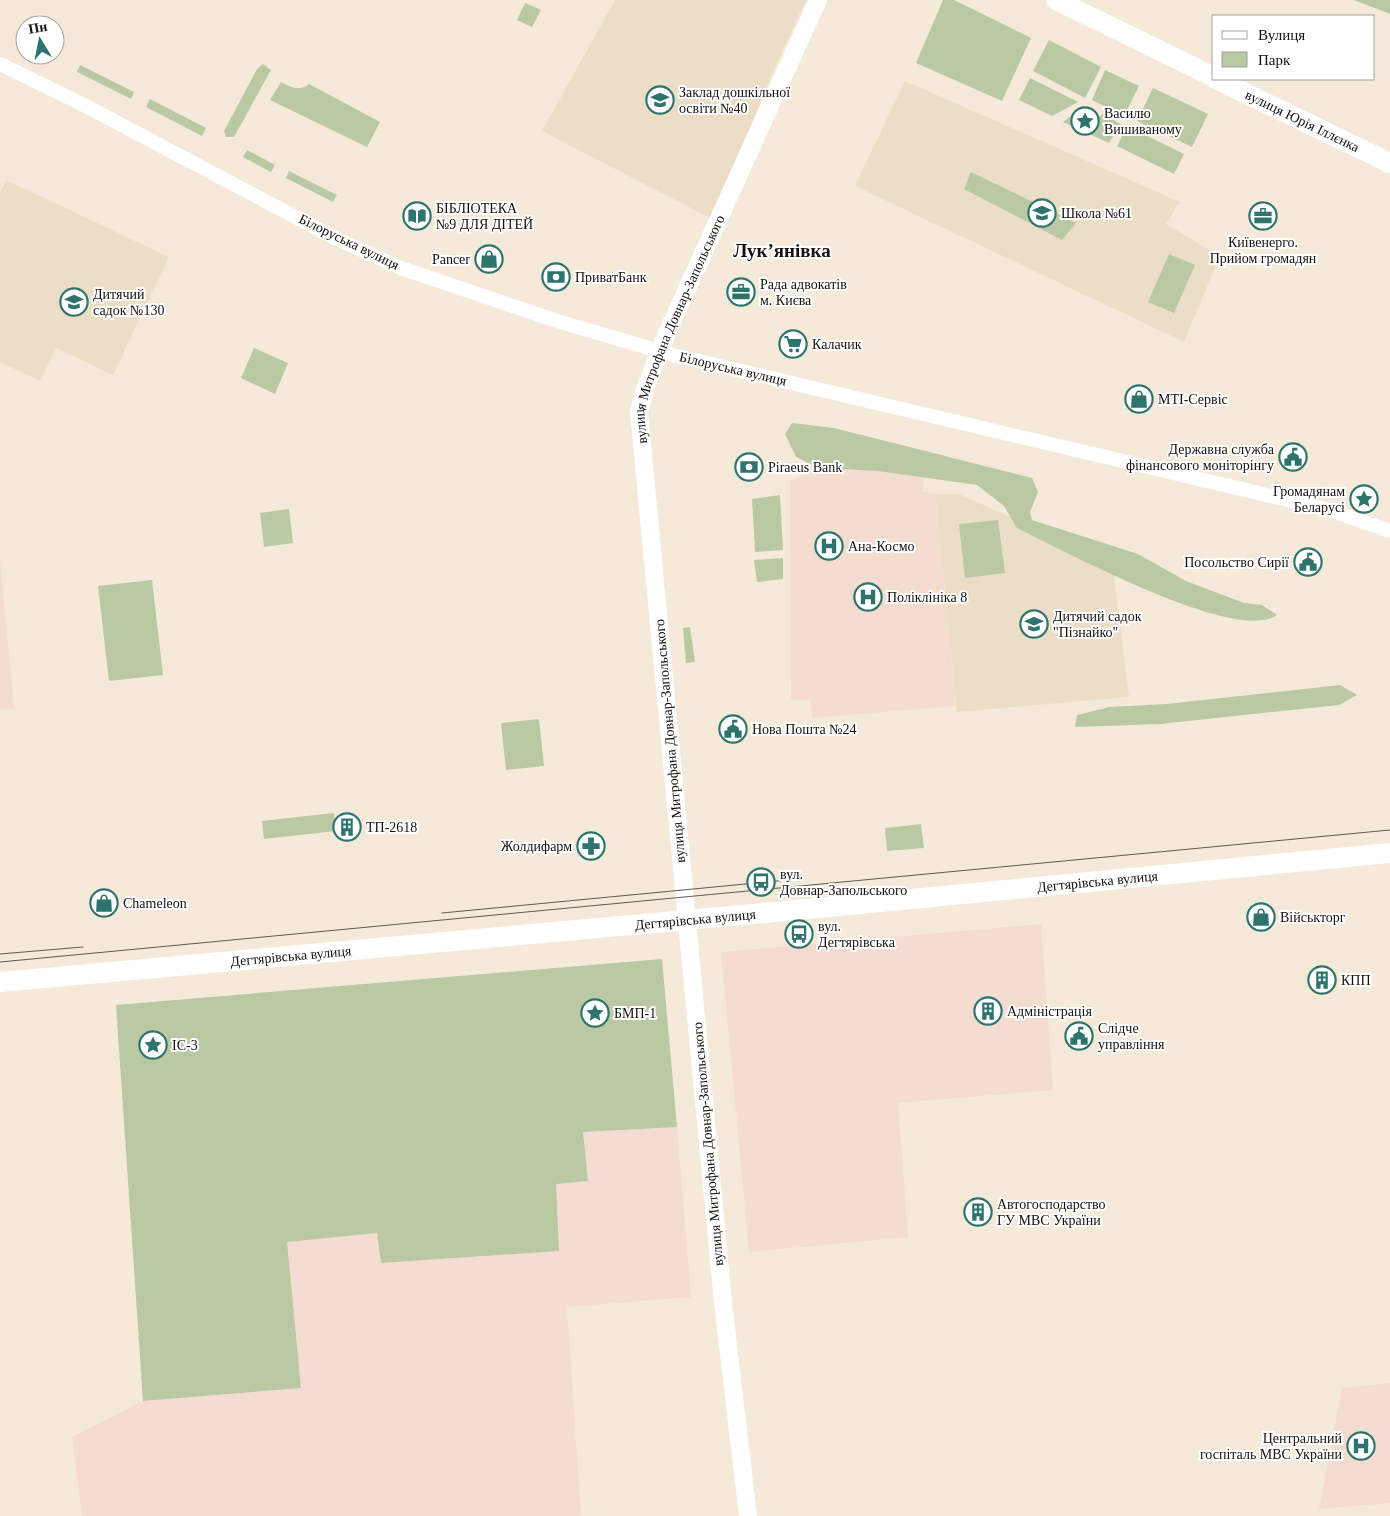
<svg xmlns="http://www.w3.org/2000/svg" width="1390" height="1516" font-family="Georgia,serif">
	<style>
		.built { fill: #ecddc6 }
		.industrial { fill: #f4dcd2 }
		.medical { fill: #f4dcd1 }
		.green { fill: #bac8a4 }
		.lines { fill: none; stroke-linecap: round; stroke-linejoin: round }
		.minor { stroke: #fff; stroke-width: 14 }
		.tertiary { stroke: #fff; stroke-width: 18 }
		.secondary { stroke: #fff; stroke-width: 20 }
		.tram { stroke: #615b52; stroke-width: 1 }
		.labels { text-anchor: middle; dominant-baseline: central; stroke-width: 4; stroke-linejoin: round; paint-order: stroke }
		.poi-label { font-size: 14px; fill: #15110c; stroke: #fff; text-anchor: start }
		.street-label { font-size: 14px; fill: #15110c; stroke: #fff }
		.district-label { font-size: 19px; font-weight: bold; fill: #15110c; stroke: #fff }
	</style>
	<rect width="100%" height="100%" fill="#f5ead9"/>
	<g class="built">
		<polygon points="615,0 806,0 774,69 712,219 542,131"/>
		<polygon points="905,81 1180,202 1166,224 1220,256 1184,342 855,186"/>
		<polygon points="6,180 169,257 113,375 56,348 40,381 0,362 0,192"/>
		<polygon points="935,494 959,494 1057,538 1111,551 1129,697 957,712"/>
	</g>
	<g class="industrial">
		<polygon points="0,559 14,709 0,710"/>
		<polygon points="677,1127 691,1297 567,1307 581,1516 82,1516 72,1437 143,1401 301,1388 286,1242 377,1233 381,1263 559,1251 556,1184 583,1132"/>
	</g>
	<g class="medical">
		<polygon points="853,454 924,465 923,492 935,494 956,706 812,718 810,700 791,700 790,481"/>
		<polygon points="1041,924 1053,1090 898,1103 908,1237 749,1252 721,952"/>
		<polygon points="1390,1383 1390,1503 1319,1509 1342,1388"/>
	</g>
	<g class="green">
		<polygon points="943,0 954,0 1031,38 1002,101 916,63"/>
		<polygon points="1354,0 1390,0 1390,14"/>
		<polygon points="525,3 541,10 532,27 517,20"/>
		<polygon points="1049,40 1101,67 1085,98 1033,71"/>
		<polygon points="263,64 271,70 234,137 226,137 224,131 257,69"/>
		<polygon points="80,65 134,92 131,99 77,72"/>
		<polygon points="1105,70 1139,86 1124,116 1092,100"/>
		<polygon points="1030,78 1078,102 1052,116 1019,100"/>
		<path d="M281,82C290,87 300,92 309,84L380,122L367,147L270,100Z"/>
		<polygon points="1153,88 1208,114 1192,147 1137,121"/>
		<polygon points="150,99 206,128 202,136 146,107"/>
		<polygon points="1102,114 1121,124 1109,143 1063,122 1071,116 1091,127"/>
		<polygon points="1127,126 1184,154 1174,174 1117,146"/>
		<polygon points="247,150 275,165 271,172 243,157"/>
		<polygon points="289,171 337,195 333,202 286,178"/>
		<polygon points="971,172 1076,223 1062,240 964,189"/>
		<polygon points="1169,254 1195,265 1174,313 1148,302"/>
		<polygon points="254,348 288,363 275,394 241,378"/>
		<path d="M792,423L834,428L1032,478L1038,492L1030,512L1032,520L1138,554L1186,581L1244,603L1262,605L1277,615C1237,645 1061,549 1017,528L1004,506L977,485L878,471L819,468L796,457L785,434Z"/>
		<polygon points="780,495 783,550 755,552 752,499"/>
		<polygon points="289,509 293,543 264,547 260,513"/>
		<polygon points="998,520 1005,573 965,578 959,524"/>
		<polygon points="783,558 783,579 757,582 754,560"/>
		<polygon points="152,580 163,675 109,681 98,586"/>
		<polygon points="690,627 695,662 686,663 683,628"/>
		<polygon points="1340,685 1357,695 1339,705 1160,724 1075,727 1077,715 1109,707 1167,704"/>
		<polygon points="539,719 544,766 506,770 501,723"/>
		<polygon points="334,813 336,831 264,839 262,821"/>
		<polygon points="921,824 924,848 887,851 885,828"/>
		<polygon points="662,959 677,1127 583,1132 588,1181 556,1184 559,1251 381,1263 377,1233 287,1242 301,1388 143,1401 116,1005"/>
	</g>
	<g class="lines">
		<polyline class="minor" points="0,64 82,104 335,238 401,268 557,321 673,355 1326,509 1390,531"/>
		<path class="tertiary" id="s1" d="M748,1516L723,1303L639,412L646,386L667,333L818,0"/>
		<g class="secondary">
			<polyline points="1056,0 1214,77"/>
			<path id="s2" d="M1216,79L1390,163"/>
			<path id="s3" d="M0,982L797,910L1390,853"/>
		</g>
		<g class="tram">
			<polyline points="442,913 798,879"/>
			<polyline points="0,954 83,947"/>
			<polyline points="0,962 1390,830"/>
		</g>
	</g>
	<defs>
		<g id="school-ring" transform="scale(1.4375)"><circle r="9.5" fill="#fff" stroke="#2d746c" stroke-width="1.5"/><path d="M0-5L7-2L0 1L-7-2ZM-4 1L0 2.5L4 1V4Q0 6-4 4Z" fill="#2d746c"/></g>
		<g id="sight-ring" transform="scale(1.4375)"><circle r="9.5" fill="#fff" stroke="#2d746c" stroke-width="1.5"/><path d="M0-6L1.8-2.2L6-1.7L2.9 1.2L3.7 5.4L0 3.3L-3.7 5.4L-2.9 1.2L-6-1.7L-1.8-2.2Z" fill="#2d746c"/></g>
		<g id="library-ring" transform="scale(1.4375)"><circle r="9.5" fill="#fff" stroke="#2d746c" stroke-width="1.5"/><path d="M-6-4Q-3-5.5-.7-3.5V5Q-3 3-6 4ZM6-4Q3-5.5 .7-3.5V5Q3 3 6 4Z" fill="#2d746c"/></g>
		<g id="office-ring" transform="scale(1.4375)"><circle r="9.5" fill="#fff" stroke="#2d746c" stroke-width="1.5"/><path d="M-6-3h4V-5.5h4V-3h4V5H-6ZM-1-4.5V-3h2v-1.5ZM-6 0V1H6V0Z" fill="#2d746c"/></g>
		<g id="shop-ring" transform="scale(1.4375)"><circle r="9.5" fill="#fff" stroke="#2d746c" stroke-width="1.5"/><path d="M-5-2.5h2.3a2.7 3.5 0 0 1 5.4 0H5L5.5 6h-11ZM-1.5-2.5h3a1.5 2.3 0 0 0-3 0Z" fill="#2d746c"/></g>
		<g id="bank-ring" transform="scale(1.4375)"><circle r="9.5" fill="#fff" stroke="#2d746c" stroke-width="1.5"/><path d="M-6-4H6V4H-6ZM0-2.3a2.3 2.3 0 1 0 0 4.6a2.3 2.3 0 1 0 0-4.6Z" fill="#2d746c"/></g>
		<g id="supermarket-ring" transform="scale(1.4375)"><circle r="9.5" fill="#fff" stroke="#2d746c" stroke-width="1.5"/><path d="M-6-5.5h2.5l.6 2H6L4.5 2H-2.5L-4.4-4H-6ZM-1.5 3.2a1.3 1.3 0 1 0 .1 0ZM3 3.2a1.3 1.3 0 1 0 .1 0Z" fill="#2d746c"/></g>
		<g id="civic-ring" transform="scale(1.4375)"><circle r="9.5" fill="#fff" stroke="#2d746c" stroke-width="1.5"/><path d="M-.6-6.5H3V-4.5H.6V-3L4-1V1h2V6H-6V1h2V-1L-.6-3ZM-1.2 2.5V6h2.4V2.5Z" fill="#2d746c"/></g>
		<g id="hospital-ring" transform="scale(1.4375)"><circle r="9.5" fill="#fff" stroke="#2d746c" stroke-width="1.5"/><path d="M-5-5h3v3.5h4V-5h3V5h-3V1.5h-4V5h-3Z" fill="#2d746c"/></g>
		<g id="building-ring" transform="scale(1.4375)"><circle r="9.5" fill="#fff" stroke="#2d746c" stroke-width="1.5"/><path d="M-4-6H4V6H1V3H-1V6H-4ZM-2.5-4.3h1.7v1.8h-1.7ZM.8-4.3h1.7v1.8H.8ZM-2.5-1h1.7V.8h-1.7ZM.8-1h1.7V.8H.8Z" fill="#2d746c"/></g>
		<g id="pharmacy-ring" transform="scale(1.4375)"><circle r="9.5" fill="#fff" stroke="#2d746c" stroke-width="1.5"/><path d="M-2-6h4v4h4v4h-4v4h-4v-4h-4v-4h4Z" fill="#2d746c"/></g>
		<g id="bus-ring" transform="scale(1.4375)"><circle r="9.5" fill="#fff" stroke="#2d746c" stroke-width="1.5"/><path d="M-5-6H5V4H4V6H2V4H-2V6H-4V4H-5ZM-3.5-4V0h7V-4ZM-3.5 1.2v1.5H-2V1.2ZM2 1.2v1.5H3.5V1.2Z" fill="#2d746c"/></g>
	</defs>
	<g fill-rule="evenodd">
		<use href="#school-ring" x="660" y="100"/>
		<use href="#sight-ring" x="1085" y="121"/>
		<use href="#school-ring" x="1042" y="213"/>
		<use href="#library-ring" x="417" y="216"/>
		<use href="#office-ring" x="1263" y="216"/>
		<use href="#shop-ring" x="489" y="259"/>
		<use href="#bank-ring" x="556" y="277"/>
		<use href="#office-ring" x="741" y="292"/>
		<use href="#school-ring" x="74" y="302"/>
		<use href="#supermarket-ring" x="793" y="344"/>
		<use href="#shop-ring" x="1139" y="399"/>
		<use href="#civic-ring" x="1293" y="457"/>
		<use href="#bank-ring" x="749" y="467"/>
		<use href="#sight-ring" x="1364" y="499"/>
		<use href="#hospital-ring" x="829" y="546"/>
		<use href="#civic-ring" x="1308" y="562"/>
		<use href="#hospital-ring" x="868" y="597"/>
		<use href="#school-ring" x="1034" y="624"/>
		<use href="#civic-ring" x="733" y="729"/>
		<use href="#building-ring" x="347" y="827"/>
		<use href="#pharmacy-ring" x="591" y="846"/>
		<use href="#bus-ring" x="761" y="882"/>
		<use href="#shop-ring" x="104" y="903"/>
		<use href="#shop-ring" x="1261" y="917"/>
		<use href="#bus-ring" x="799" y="934"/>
		<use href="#building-ring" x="1322" y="980"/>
		<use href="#building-ring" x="988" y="1011"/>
		<use href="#sight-ring" x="595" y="1013"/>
		<use href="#civic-ring" x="1079" y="1036"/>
		<use href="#sight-ring" x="153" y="1045"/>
		<use href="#building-ring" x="978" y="1212"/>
		<use href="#hospital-ring" x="1361" y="1446"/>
	</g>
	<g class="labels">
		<g class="poi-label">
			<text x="679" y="92">Заклад дошкільної<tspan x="679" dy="16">освіти №40</tspan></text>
			<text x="1104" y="113">Василю<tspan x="1104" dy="16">Вишиваному</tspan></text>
			<text x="436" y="208">БІБЛІОТЕКА<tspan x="436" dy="16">№9 ДЛЯ ДІТЕЙ</tspan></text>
			<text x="1061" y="213">Школа №61</text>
			<text x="1263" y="242" text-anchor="middle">Київенерго.<tspan x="1263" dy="16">Прийом громадян</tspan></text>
			<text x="470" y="259" text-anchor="end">Pancer</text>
			<text x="575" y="277">ПриватБанк</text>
			<text x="760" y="284">Рада адвокатів<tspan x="760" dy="16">м. Києва</tspan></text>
			<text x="93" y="294">Дитячий<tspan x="93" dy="16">садок №130</tspan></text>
			<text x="812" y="344">Калачик</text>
			<text x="1158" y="399">МТІ-Сервіс</text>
			<text x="1274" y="449" text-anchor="end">Державна служба<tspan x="1274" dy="16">фінансового моніторінгу</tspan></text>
			<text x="768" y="467">Piraeus Bank</text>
			<text x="1345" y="491" text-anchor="end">Громадянам<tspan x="1345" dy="16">Беларусі</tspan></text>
			<text x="848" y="546">Ана-Космо</text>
			<text x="1289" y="562" text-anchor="end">Посольство Сирії</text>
			<text x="887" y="597">Поліклініка 8</text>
			<text x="1053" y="616">Дитячий садок<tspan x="1053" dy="16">"Пізнайко"</tspan></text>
			<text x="752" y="729">Нова Пошта №24</text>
			<text x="366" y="827">ТП-2618</text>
			<text x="572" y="846" text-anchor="end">Жолдифарм</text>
			<text x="780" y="874">вул.<tspan x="780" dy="16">Довнар-Запольського</tspan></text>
			<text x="123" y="903">Chameleon</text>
			<text x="1280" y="917">Військторг</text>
			<text x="818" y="926">вул.<tspan x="818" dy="16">Дегтярівська</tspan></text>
			<text x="1341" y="980">КПП</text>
			<text x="1007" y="1011">Адміністрація</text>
			<text x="614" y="1013">БМП-1</text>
			<text x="1098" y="1028">Слідче<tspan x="1098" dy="16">управління</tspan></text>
			<text x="172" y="1045">ІС-3</text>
			<text x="997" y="1204">Автогосподарство<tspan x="997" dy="16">ГУ МВС України</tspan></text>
			<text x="1342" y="1438" text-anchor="end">Центральний<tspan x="1342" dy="16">госпіталь МВС України</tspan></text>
		</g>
		<g class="street-label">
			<text stroke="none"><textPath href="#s2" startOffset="96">вулиця Юрія Іллєнка</textPath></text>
			<text transform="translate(349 242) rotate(26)">Білоруська вулиця</text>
			<text stroke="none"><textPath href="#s1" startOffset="1200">вулиця Митрофана Довнар-Запольського</textPath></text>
			<text transform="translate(733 369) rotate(13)">Білоруська вулиця</text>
			<text transform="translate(670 741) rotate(-95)">вулиця Митрофана Довнар-Запольського</text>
			<text stroke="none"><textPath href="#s3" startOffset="1102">Дегтярівська вулиця</textPath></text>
			<text stroke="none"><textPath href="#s3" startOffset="698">Дегтярівська вулиця</textPath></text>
			<text stroke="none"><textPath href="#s3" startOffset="292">Дегтярівська вулиця</textPath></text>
			<text transform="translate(708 1144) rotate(-95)">вулиця Митрофана Довнар-Запольського</text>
		</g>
		<g class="district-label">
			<text x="782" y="250">Лукʼянівка</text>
		</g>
	</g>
	<rect x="1212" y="15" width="162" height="65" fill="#ffffff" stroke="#a1a09e"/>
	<rect x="1222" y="31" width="25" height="8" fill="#ffffff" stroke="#a1a09e"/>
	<text x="1258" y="40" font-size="15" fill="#15110c">Вулиця</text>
	<rect x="1222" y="52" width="25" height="15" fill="#bac8a4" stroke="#a1a09e"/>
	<text x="1258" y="65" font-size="15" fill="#15110c">Парк</text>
	<g transform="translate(40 40) rotate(350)"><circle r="24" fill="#ffffff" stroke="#a1a09e"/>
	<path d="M0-4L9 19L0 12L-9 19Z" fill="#2d746c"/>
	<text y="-8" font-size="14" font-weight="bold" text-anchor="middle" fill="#15110c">Пн</text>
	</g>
</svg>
